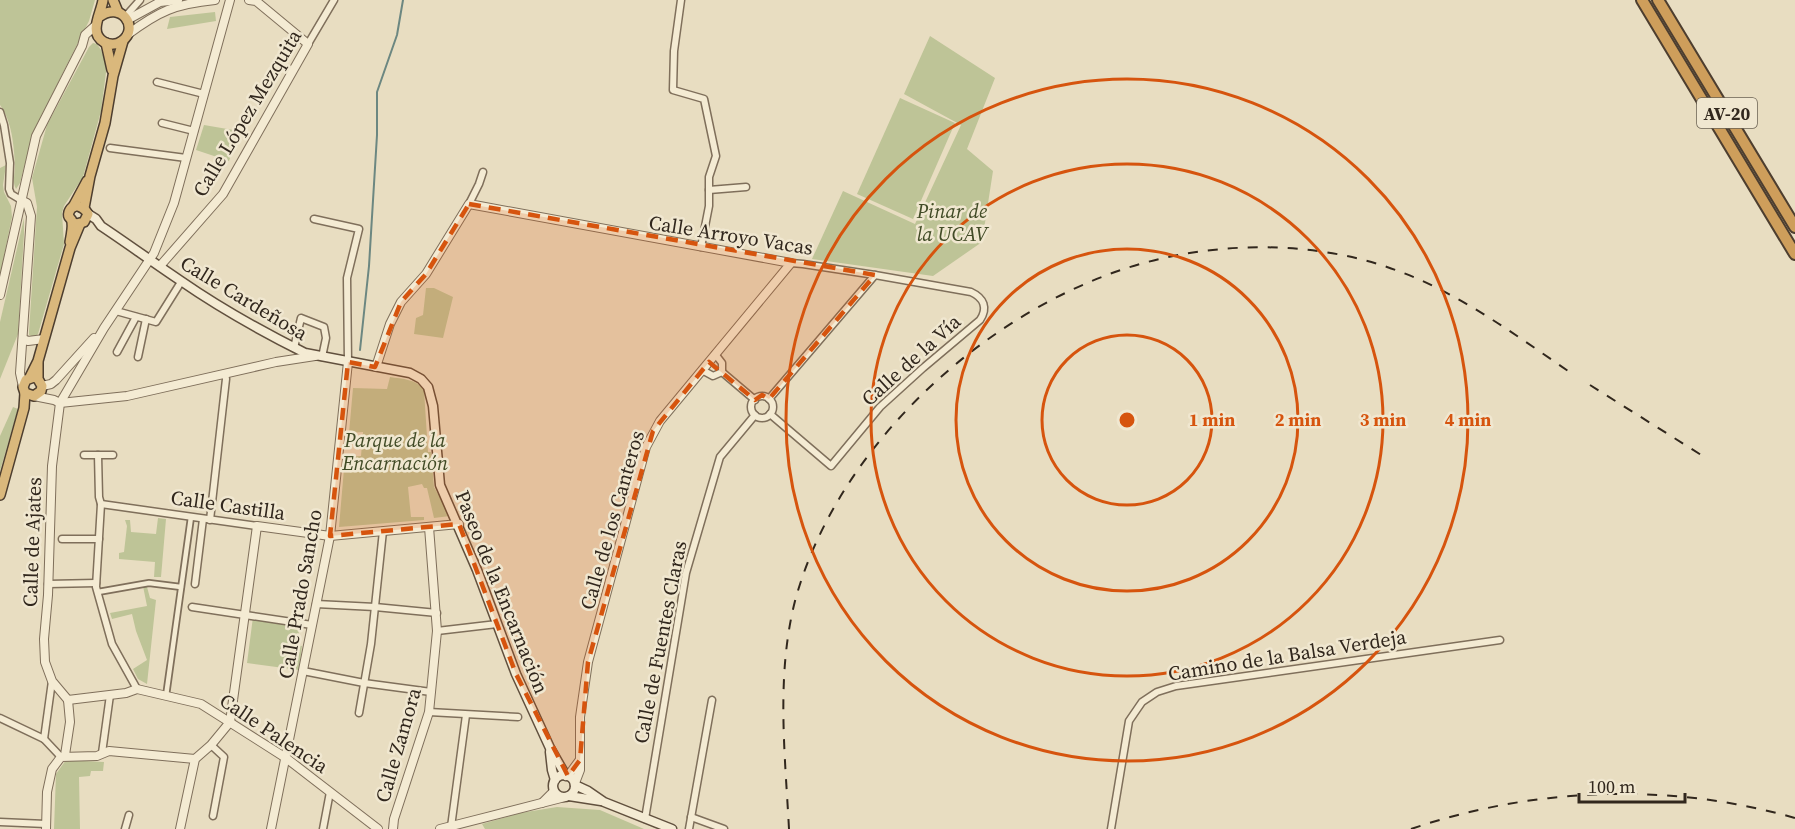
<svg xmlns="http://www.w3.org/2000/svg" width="1795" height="829" font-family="'Source Serif 4',serif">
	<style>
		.green { fill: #bec497 }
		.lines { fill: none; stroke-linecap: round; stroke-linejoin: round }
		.stream { stroke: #6c8781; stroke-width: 2 }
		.pedestrian-casing { stroke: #7f6f5b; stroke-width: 8 }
		.minor-casing { stroke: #7f6f5b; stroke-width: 9 }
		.tertiary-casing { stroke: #7f6f5b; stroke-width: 10 }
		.secondary-casing { stroke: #61503e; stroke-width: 11 }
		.trunk-casing { stroke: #4d3e2f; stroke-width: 12 }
		.motorway-casing { stroke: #4d3e2f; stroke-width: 14 }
		.pedestrian { stroke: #f4ebd3; stroke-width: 4.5 }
		.minor { stroke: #f4ebd3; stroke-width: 6 }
		.tertiary { stroke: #f4ebd3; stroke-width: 8 }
		.secondary { stroke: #f4ebd3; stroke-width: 8 }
		.trunk { stroke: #dab87c; stroke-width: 9 }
		.motorway { stroke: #ce9e5b; stroke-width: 10 }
		.rail { stroke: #31271d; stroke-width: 2; stroke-dasharray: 10 10; stroke-linecap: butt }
		.marked { fill: #d6540e; fill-opacity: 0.2; stroke: #d6540e; stroke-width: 4.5; stroke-dasharray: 12 8; stroke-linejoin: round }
		.ring { fill: none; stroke: #d6540e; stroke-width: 3 }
		.labels { text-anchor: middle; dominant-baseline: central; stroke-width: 5; stroke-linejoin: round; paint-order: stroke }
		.shield { fill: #f0e7d0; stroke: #6a6153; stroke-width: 1.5 }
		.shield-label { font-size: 18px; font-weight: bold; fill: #31271d }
		.street-label { font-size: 20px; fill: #31271d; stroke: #f0e7d0 }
		.park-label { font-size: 20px; font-style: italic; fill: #414b26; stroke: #f0e7d0 }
		.centre { fill: #d6540e; stroke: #f0e7d0; stroke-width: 3 }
		.ring-label { font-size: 18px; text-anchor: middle; font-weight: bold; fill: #d6540e; stroke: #f0e7d0; stroke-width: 5; stroke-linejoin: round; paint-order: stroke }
	</style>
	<rect width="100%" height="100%" fill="#e8ddc1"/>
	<g class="green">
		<path d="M0,0H95L89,21L33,132L20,183L16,189C12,182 15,174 15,166C14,146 12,121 0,105Z"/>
		<polygon points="215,12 216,21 167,29 170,17"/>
		<polygon points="930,36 995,78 967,149 993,171 982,242 933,276 812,259 843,191 915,224 961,125 904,94"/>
		<polygon points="93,43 97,44 101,50 107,65 101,111 83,177 64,206 62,213 64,244 38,334 34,337 29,335 29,332 37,207 32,178 47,125 89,47"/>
		<polygon points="900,98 955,123 913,219 857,194"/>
		<polygon points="204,125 239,131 229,161 196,150"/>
		<polygon points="6,165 3,185 4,192 11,206 12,217 0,276 0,168"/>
		<polygon points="24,218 24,234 18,334 0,379 0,322"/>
		<polygon points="426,288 434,288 453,297 443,338 414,334 416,318 423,315"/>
		<path d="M390,377C403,379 416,379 424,390L428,452H431L434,487L450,516L434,518L427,488H424L422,484L408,487L411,517H424V520L339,527L345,457L361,456L363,432L349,433L353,388L387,389Z"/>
		<polygon points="13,407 18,409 0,471 0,436"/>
		<polygon points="158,518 166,519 161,577 154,577 155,562 119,559 119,553 124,552 127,526 125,520 130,520 131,532 156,534"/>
		<polygon points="143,586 147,587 150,598 156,600 147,684 138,679 133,669 147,660 136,631 132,614 112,619 110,613 147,606"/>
		<polygon points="253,617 300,623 297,645 302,646 299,670 247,663"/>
		<polygon points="66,760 104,762 103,771 91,771 90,776 79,777 80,829 54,829 56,774"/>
		<polygon points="557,807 600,810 644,829 485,829 482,824 520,813"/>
	</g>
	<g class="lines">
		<polyline class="stream" points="360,350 369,266 377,135 377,92 397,35 403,0"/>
		<g class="pedestrian-casing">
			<g id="pedestrian">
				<polyline points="98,592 149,583 181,587"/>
				<polyline points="166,696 191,517"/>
			</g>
		</g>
		<g class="minor-casing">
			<g id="minor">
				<polyline points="681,0 674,51 673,90 704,99 716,156 709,177 709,206 701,247"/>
				<polyline points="125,17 140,0"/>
				<polyline points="308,44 334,0"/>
				<polyline points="157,82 204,94"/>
				<polyline points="0,112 4,125 10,163 9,189 11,194 21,200"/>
				<polyline points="162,123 194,131"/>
				<polyline points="110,148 186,158"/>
				<polyline points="709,190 746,187"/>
				<polyline points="469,204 479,184 483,172"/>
				<polyline points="314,219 359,229 347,278 348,362"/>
				<polyline points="116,311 156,322 181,282"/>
				<polyline points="294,348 301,318 324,327 326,338 322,357"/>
				<polyline points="117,352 136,317"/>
				<polyline points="138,357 146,319"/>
				<polyline points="702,370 713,376 722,372 722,363 715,354"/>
				<polyline points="722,372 755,400"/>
				<circle cx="762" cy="407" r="11"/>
				<polyline points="769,399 875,275"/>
				<path d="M770,414L831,466L880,407L923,368L980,320C988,308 984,298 971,292L875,275L803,264L791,263"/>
				<polyline points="84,455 113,455"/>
				<polyline points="98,455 99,497 101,504 96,587 112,644 137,689"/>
				<polyline points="101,504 257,526"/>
				<polyline points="210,520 226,379 225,374"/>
				<polyline points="62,539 99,539"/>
				<polyline points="48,584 96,583"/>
				<polyline points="195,584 203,519"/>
				<polyline points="316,604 375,607 437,613"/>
				<polyline points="192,607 312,625"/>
				<polyline points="437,631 497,624"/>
				<polyline points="303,671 364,683 431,692"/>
				<polyline points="429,712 518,717"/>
				<polyline points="359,713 371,644 383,531"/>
				<polyline points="0,718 44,739 61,757"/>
				<polyline points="44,739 52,681"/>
				<polyline points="211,745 224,757 213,816"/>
				<polyline points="102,753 110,695"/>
				<polyline points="691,817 724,829"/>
				<polyline points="645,819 686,573 720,457 755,415"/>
				<polyline points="0,822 46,824"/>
				<polyline points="451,827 466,715"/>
				<polyline points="125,829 129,815"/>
				<polyline points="323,829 330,792"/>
				<polyline points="689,829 712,700"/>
				<polyline points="1111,829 1129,721 1142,702 1157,692 1176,686 1500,640"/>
			</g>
		</g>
		<g class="tertiary-casing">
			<g id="tertiary">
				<polyline points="127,20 160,2 178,0"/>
				<path d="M127,35C159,11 175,4 215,0"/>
				<polyline points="21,200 27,203 31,216 20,373 23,387"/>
				<polyline points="160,266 223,194 308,44 256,1 249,0"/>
				<polyline points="0,295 36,136 82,46 85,35 95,26"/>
				<polyline points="23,339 28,341 44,339"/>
				<polyline points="376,367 390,324 401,302 426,274 469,204 791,263 660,421 646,447 588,662 580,717 580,770 575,783"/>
				<polyline points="42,386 51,384 56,380 94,338"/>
				<polyline points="34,396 54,400 60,403 127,396 276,362 315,356"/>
				<polyline points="68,700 52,681 45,662 44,639 48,595 52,466 60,403 104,328 154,253 174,203 230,0"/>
				<polyline points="68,700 126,693 137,689 201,704 286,758 378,829"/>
				<polyline points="65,755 70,722 68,700"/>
				<polyline points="568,776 579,761"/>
				<polyline points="542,803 554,791"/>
				<polyline points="46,829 47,792 52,769 61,757 97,756 109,751 195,759"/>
				<polyline points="180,829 195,759 211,745 230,722 257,526 330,536 459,524"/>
				<polyline points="271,829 330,536 348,362"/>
				<polyline points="393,829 394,819 429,712 431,692 437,631 429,527"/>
				<polyline points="440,829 565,797"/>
			</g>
		</g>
		<g class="secondary-casing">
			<g id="secondary">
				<path d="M88,214L96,219L101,226C128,244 154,263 181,281C220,308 263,332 305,353L410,373L421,379L428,387L433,406L440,485L477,570L516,674L550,748L566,776"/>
				<polyline points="550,752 552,770 555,780"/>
				<circle cx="564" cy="786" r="11"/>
				<polyline points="575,785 588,791 604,802 672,829"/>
				<polyline points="569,796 601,801"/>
			</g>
		</g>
		<g class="trunk-casing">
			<g id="trunk">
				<polyline points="113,0 118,12"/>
				<path d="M99,17C121,0 140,28 122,41C117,45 110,45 104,42C88,33 101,14 103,0"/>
				<polyline points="106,43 112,70"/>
				<polyline points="73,207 87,181"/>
				<polyline points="84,208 90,176 105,123 113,76 123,41"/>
				<path d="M70,242C71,237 73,228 72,222C71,216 67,219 69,212C73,201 84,207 88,214L84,222L76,224L72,222"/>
				<polyline points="38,363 38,379 42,386 41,391 34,396 25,393 23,387 26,380 34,377 38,379"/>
				<polyline points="30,377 38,361 70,248 80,224"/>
				<polyline points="0,495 24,408 25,393"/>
			</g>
		</g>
		<g class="motorway-casing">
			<g id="motorway">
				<polyline points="1642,0 1795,254"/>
				<polyline points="1658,0 1795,227"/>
			</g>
		</g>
		<use href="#pedestrian" class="pedestrian"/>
		<use href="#minor" class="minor"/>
		<use href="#tertiary" class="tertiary"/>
		<use href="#secondary" class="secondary"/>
		<use href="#trunk" class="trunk"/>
		<use href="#motorway" class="motorway"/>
		<g class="rail">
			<polyline points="1590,385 1706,458"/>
			<path d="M789,829C785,753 776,676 795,601C835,453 972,323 1115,272C1200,242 1301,238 1387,267C1456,290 1515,335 1574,375"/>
			<path d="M1411,829C1534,787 1670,782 1795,818"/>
		</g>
	</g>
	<path class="marked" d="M469,204L875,275L769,399L762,395L755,400L709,362L653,431L588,662L580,760L568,776L516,674L459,524L330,536L348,362L375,367L401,302L426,274Z"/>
	<g class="ring">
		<circle cx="1127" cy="420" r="85"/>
		<circle cx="1127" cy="420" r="171"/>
		<circle cx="1127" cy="420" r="256"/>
		<circle cx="1127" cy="420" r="341"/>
	</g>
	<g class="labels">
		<rect class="shield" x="1697" y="98" width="60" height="30" rx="4.5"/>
		<g class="shield-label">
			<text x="1727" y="113">AV-20</text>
		</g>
		<g class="street-label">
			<text transform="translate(247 113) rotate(-59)">Calle López Mezquita</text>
			<text transform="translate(731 235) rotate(9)">Calle Arroyo Vacas</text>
			<text transform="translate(244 298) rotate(31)">Calle Cardeñosa</text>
			<text transform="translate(911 360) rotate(-42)">Calle de la Vía</text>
			<text transform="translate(228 505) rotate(8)">Calle Castilla</text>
			<text transform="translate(612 520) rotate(-74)">Calle de los Canteros</text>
			<text transform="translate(32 542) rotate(-88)">Calle de Ajates</text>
			<text transform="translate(502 592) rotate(68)">Paseo de la Encarnación</text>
			<text transform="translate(300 594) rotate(-80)">Calle Prado Sancho</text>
			<text transform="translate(660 642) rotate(-79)">Calle de Fuentes Claras</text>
			<text transform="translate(1287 655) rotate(-9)">Camino de la Balsa Verdeja</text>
			<text transform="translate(274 733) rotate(34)">Calle Palencia</text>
			<text transform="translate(398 745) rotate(-74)">Calle Zamora</text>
		</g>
		<g class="park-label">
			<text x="952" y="211">Pinar de<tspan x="952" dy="23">la UCAV</tspan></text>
			<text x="395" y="440">Parque de la<tspan x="395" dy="23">Encarnación</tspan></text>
		</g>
	</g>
	<circle cx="1127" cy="420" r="9" class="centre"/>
	<g class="ring-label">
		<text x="1212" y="426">1 min</text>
		<text x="1298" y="426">2 min</text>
		<text x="1383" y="426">3 min</text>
		<text x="1468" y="426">4 min</text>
	</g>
	<path d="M1579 793v9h106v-9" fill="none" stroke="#31271d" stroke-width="3"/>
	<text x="1588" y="793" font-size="18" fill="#31271d" stroke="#f0e7d0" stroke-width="4.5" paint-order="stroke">100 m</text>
</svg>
